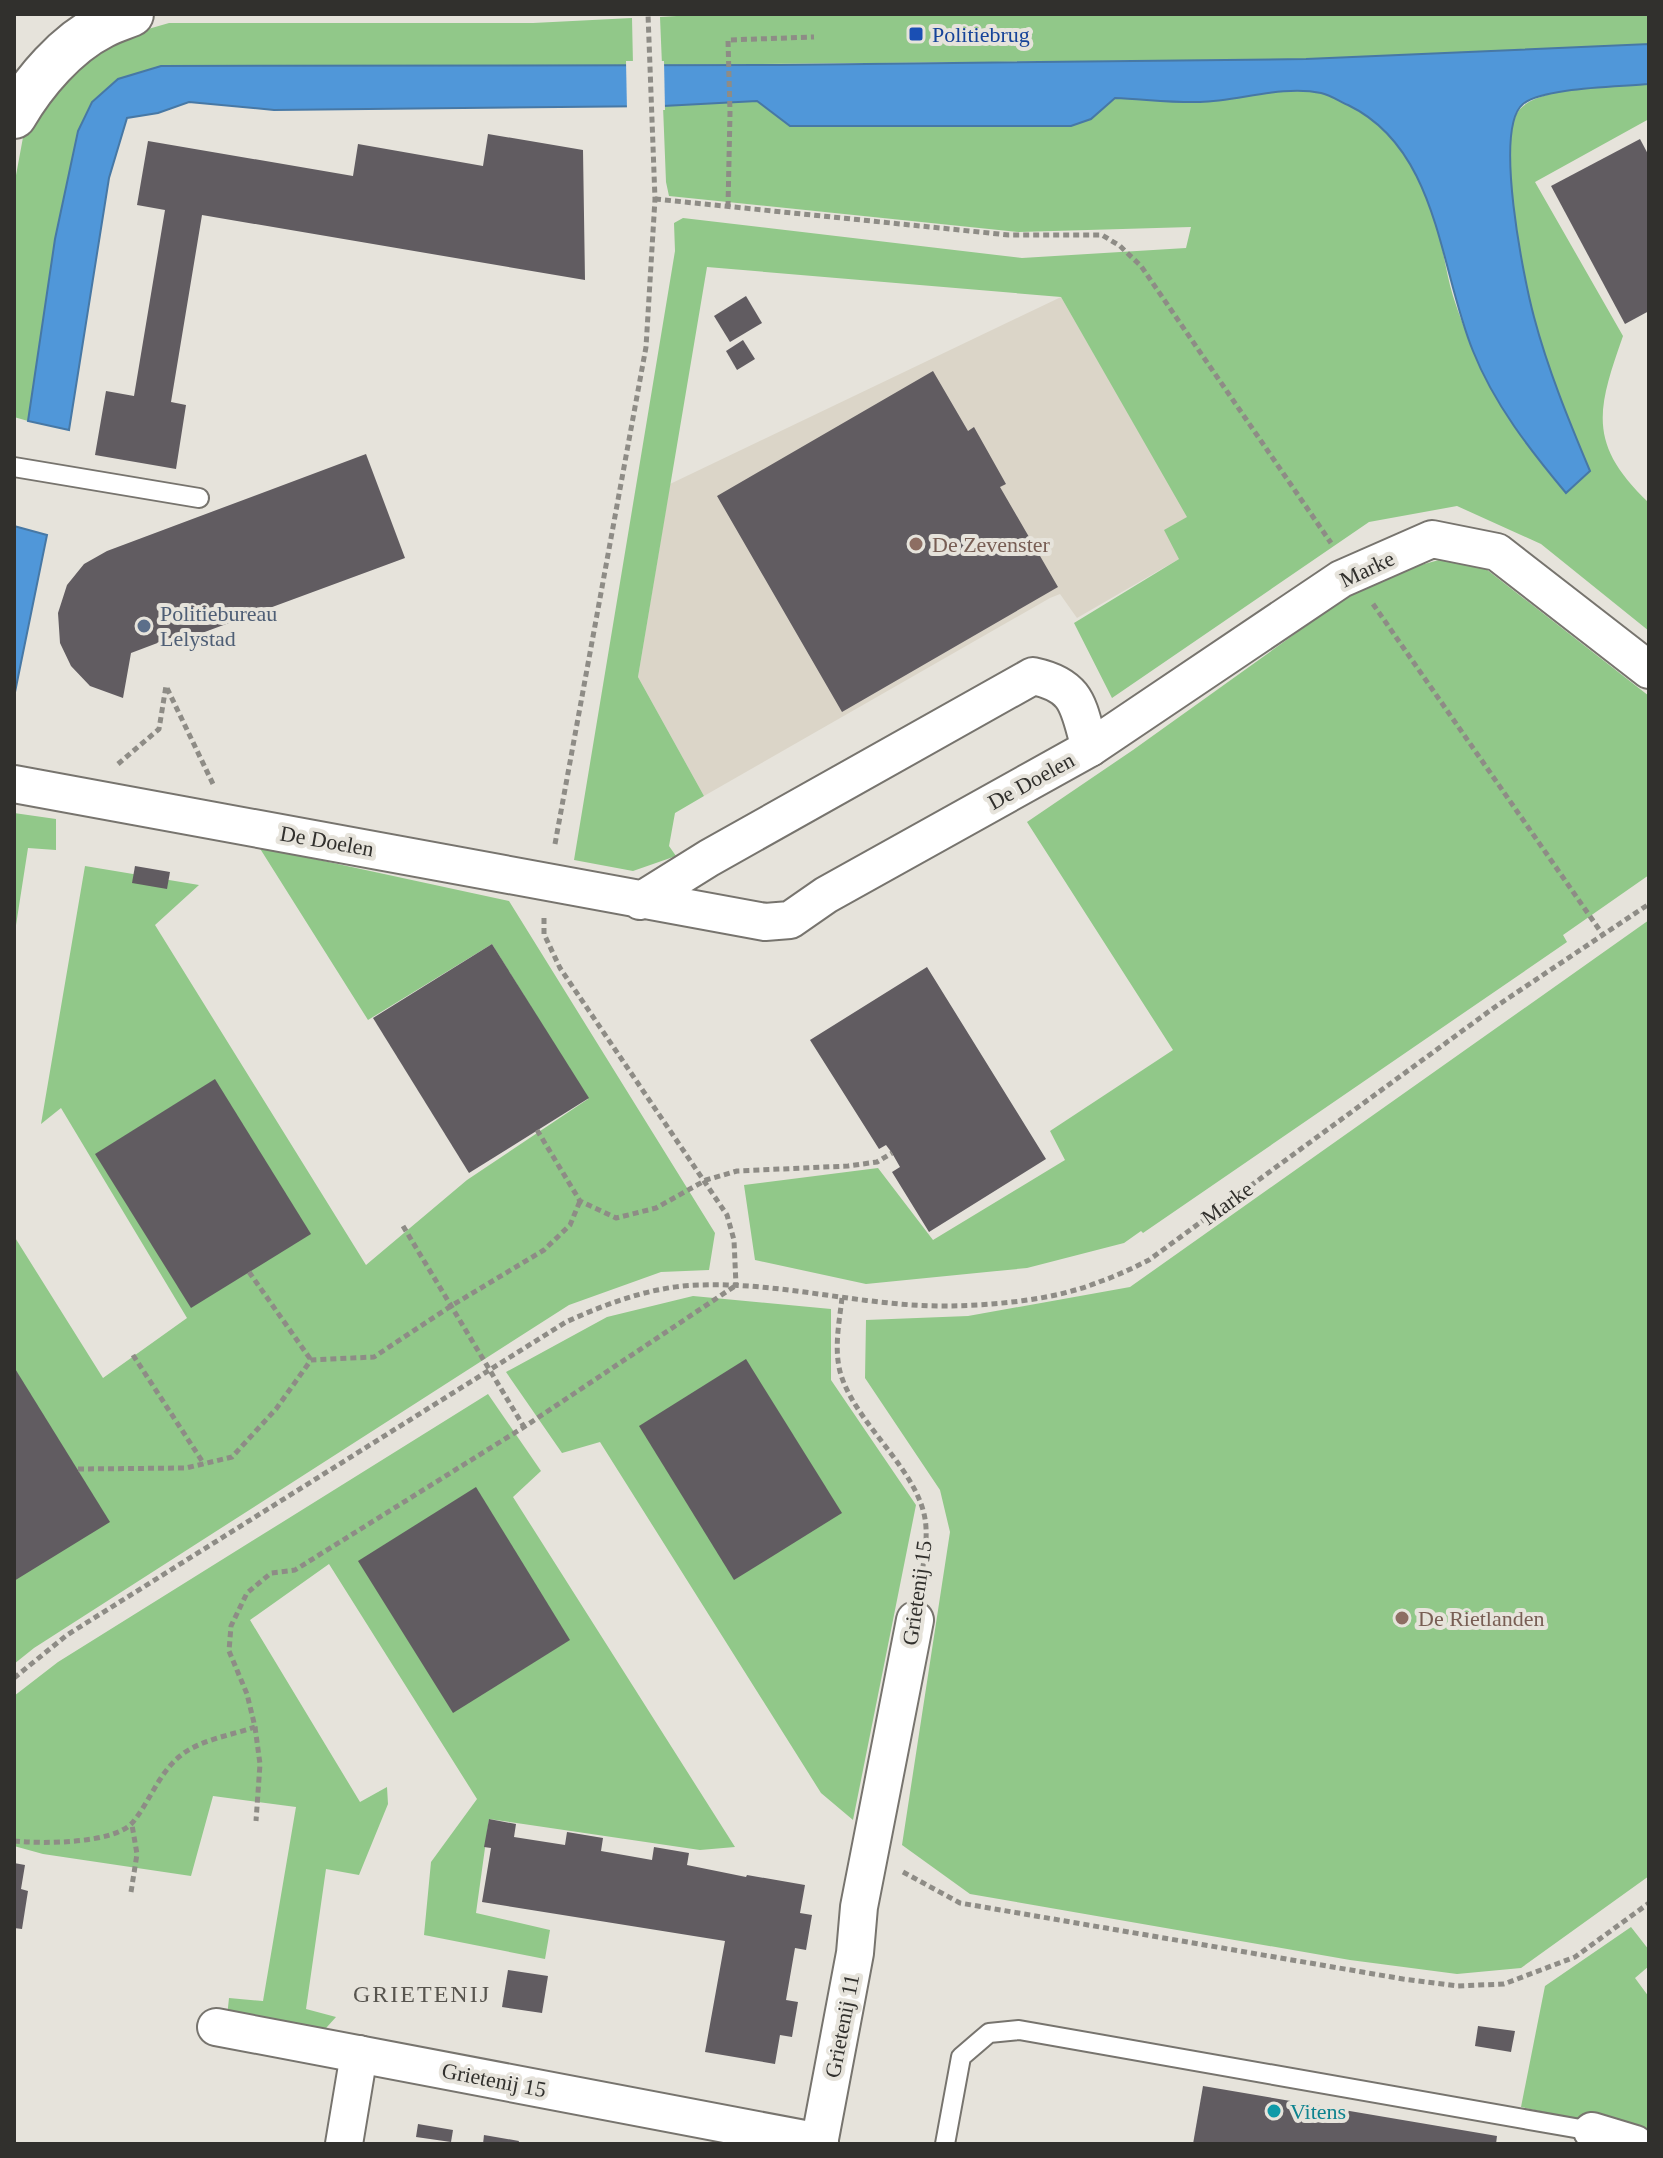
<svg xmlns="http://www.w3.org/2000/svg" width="1663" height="2158" font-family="Georgia,serif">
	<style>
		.built { fill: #dbd5c8 }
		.green { fill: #91c889 }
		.water { fill: #5097d9; stroke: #4778a5; stroke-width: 2 }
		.pier { fill: #e6e3db }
		.building { fill: #615c61 }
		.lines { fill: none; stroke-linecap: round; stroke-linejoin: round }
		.lane-casing { stroke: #77746e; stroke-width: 22 }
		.street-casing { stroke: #77746e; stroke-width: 40 }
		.secondary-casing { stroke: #77746e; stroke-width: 48 }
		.path { stroke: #8e8c86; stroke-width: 5; stroke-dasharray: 6 4; stroke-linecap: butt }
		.lane { stroke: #fff; stroke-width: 18 }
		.street { stroke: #fff; stroke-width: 36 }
		.secondary { stroke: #fff; stroke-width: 44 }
		.transit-dot { fill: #1a4fb4; stroke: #e6e3db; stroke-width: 3 }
		.education-dot { fill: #8d6e63; stroke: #e6e3db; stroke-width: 3 }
		.service-dot { fill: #5c6f8a; stroke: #e6e3db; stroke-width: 3 }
		.culture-dot { fill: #0f9aa8; stroke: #e6e3db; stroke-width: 3 }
		.labels { text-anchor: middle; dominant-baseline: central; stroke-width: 8; stroke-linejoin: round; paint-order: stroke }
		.transit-label { font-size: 22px; fill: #164399; stroke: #e6e3db; text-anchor: start }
		.education-label { font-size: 22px; fill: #785e54; stroke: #e6e3db; text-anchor: start }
		.street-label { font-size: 22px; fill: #31302d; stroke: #e6e3db }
		.service-label { font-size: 22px; fill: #4e5e75; stroke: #e6e3db; text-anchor: start }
		.culture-label { font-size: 22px; fill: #0d838f; stroke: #e6e3db; text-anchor: start }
		.neighbourhood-label { font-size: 24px; letter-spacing: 2px; fill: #57544e; stroke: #e6e3db }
	</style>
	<rect width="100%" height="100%" fill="#e6e3db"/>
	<polygon class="built" points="1061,297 1188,517 1179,559 1077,618 1060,594 1050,598 704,796 638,677 670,484"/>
	<g class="green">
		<polygon points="710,14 1649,14 1649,44 1306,59 662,65 660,17"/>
		<polygon points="632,18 633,65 166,66 118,79 78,131 55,239 28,421 14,417 14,186 24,132 93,45 169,23 533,23"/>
		<path d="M1649,84V119L1535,182L1623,336C1597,410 1587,444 1649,503V631L1541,544L1457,506L1369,522L1112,698L1074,623L1179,559L1164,530L1187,517L1061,297L707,267L638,677L704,796L675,813L669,846L676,856L633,871L574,860L675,251L674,223L683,218L1022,258L1186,248L1191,227L1019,232L669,196L666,182L663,106L757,101L790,126L1091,119L1115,98C1143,99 1172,103 1200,102C1237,101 1285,84 1322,93C1379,106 1423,171 1437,225C1443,248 1446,273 1453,296C1465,334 1481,368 1499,403L1558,393C1550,368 1541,343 1534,318C1524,281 1495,136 1520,109C1542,85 1617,87 1649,84Z"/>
		<polygon points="1439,560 1486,569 1649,696 1649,875 1563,935 1567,942 1143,1233 1141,1231 1124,1243 1027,1268 866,1284 755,1260 744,1185 878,1168 933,1240 1065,1160 1050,1131 1173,1050 1027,822 1133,750 1373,578"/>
		<polygon points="14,813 56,819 56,850 28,848 14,938"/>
		<polygon points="259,847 509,901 715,1233 709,1270 661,1272 569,1305 34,1648 14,1664 14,1236 103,1378 187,1318 61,1108 41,1124 85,866 199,885 155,925 366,1265 467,1180 588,1099 492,944 368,1020"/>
		<polygon points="1649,920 1649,1876 1521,1968 1457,1974 1350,1960 970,1894 902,1845 950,1532 940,1490 865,1378 866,1320 968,1316 1130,1287"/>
		<polygon points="693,1296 831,1309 831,1380 916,1505 853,1820 821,1793 600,1442 562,1453 506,1372 607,1317"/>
		<polygon points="488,1394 541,1471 513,1497 735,1847 700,1850 489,1819 476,1913 550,1930 545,1959 424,1935 431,1862 477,1799 329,1564 250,1620 360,1802 387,1787 388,1804 359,1875 326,1869 306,2009 336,2017 318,2037 227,2017 229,1998 263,2001 296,1807 213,1796 191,1876 43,1854 14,1846 14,1696 58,1662"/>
		<polygon points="1631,1927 1649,1950 1649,1966 1635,1978 1649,1997 1649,2134 1521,2107 1545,1986"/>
	</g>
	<g class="water">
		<path d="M1649,44V84C1621,87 1544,87 1523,104C1493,128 1524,280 1534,317C1548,370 1569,421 1590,471L1566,493C1530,450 1494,404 1473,351C1439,268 1439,149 1348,105C1339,101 1330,95 1321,93C1282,85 1239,101 1200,102C1172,103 1143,99 1115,98L1091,119L1071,126H790L757,101L663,106L274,110L189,102L158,113L127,118L109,178L69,430L28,421L55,239L78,131L92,102L118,79L161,66L780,65L1306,59Z"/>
		<polygon points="14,526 47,535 14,697"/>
	</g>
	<polygon class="pier" points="626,61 664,61 665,110 627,110"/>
	<g class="building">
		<polygon points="488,134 583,150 585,280 202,215 171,402 186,405 176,469 95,455 106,391 134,396 165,210 137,205 148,141 353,176 358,144 483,166"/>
		<polygon points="1640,139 1649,156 1649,311 1625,324 1551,186"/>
		<polygon points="746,296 762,323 730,342 714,316"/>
		<polygon points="743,340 755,359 737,370 726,351"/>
		<polygon points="933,371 968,431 974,427 1006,484 1000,487 1058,587 842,712 717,496"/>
		<polygon points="366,454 405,558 175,643 176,636 131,653 123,698 90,686 71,666 60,643 58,613 67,585 84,564 107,551"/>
		<polygon points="135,866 170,872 167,889 132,883"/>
		<polygon points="492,944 589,1098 469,1173 373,1018"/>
		<polygon points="927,967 1046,1159 929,1232 892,1172 900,1167 892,1153 886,1145 879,1149 810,1040"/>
		<polygon points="215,1079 311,1234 191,1308 95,1154"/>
		<polygon points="746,1359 842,1513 734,1580 639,1426"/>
		<polygon points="14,1367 110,1522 14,1581"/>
		<polygon points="476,1487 570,1640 453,1713 358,1561"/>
		<polygon points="489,1819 516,1824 514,1837 565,1845 567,1832 603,1838 601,1851 652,1860 654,1847 689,1853 687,1865 746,1877 747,1875 805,1885 800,1913 812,1915 806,1950 795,1948 786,2000 798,2002 792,2037 780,2035 775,2064 705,2052 725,1941 482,1902 491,1848 484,1847"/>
		<polygon points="14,1863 25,1865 21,1889 28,1891 22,1929 14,1928"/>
		<polygon points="508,1970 548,1976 542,2013 502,2007"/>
		<polygon points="1478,2026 1515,2031 1511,2052 1475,2046"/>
		<polygon points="1203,2086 1497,2136 1496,2144 1193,2144"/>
		<polygon points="418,2124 453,2130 451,2142 416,2137"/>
		<polygon points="484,2135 519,2141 518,2144 483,2144"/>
	</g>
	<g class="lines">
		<g class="lane-casing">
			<g id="lane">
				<polyline points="14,467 199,498"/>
				<polyline points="945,2144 961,2057 989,2033 1019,2030 1592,2131"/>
			</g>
		</g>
		<g class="street-casing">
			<g id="street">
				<polyline points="1090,748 1341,579 1432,539 1497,552 1649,670"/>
				<path d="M14,784L765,922L790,920L826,895L1090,748C1078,708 1080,686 1033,676L709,858L640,901"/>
				<polyline points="216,2027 820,2142"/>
				<polyline points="1592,2131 1635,2144"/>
				<polyline points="344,2144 359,2054"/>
				<polyline points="819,2144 855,1953 859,1907 915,1620"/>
			</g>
		</g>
		<g class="secondary-casing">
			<path id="secondary" d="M14,116C34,82 66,44 102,26C111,21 121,18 131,14"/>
		</g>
		<g class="path">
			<polyline points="655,199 1009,235 1102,235 1120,246 1141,266 1331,543"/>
			<polyline points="728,207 730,113 728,40 814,37"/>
			<polyline points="1373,604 1603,935"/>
			<polyline points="118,764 159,729 166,686 213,784"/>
			<polyline points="555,844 646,347 655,199 648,14"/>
			<polyline points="544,918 544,934 560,968 727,1215 734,1240 736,1285"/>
			<polyline points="537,1130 580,1201 616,1218 656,1208 706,1180 737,1171 848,1166 877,1162 892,1153"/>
			<polyline points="403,1226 524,1427"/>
			<polyline points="249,1272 311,1360"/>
			<path d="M842,1298C839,1324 833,1353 842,1378C860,1429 924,1475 926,1528C927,1546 923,1566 920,1584"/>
			<polyline points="133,1355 204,1464"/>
			<polyline points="78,1469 186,1468 232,1457 276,1409 311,1360 374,1357 451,1306 544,1250 570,1225 580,1201"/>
			<path d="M14,1678L67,1635L566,1322C608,1303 653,1286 700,1285C783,1282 865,1307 949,1306C997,1305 1054,1300 1099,1282C1116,1276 1133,1268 1149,1260L1495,1007L1649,904"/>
			<polyline points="255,1727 260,1764 256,1821"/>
			<path d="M14,1841C42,1844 115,1844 133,1822C150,1801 159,1773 180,1756C199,1740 232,1735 255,1727L247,1694L229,1651L231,1626L247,1593L271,1573L295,1570L524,1427L735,1286"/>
			<polyline points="903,1872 960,1903 1403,1979 1458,1986 1504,1984 1575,1957 1649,1903"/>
			<polyline points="131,1892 137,1854 132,1825"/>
		</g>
		<use href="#lane" class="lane"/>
		<use href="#street" class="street"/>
		<use href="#secondary" class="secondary"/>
	</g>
	<rect class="transit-dot" x="908" y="26" width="16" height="16" rx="4"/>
	<g class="education-dot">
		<circle cx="916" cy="544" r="8"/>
		<circle cx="1402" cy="1618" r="8"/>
	</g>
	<circle class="service-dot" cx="144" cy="626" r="8"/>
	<circle class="culture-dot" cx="1274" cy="2111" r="8"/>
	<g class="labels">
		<g class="transit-label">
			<text x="932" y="34">Politiebrug</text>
		</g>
		<g class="education-label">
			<text x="932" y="544">De Zevenster</text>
			<text x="1418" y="1618">De Rietlanden</text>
		</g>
		<g class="street-label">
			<text transform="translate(1367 569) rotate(-25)">Marke</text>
			<text transform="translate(1031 781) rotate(-29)">De Doelen</text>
			<text transform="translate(327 841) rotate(10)">De Doelen</text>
			<text transform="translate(1227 1203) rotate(-36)">Marke</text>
			<text transform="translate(917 1593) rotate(-82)">Grietenij 15</text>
			<text transform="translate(842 2026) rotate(-79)">Grietenij 11</text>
			<text transform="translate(494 2080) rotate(11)">Grietenij 15</text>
		</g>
		<g class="service-label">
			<text x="160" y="613">Politiebureau<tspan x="160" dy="25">Lelystad</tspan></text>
		</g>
		<g class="culture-label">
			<text x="1290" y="2111">Vitens</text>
		</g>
		<g class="neighbourhood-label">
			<text x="422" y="1994">GRIETENIJ</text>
		</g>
	</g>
	<rect width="1663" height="2158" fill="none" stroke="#31302d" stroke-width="32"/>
</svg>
